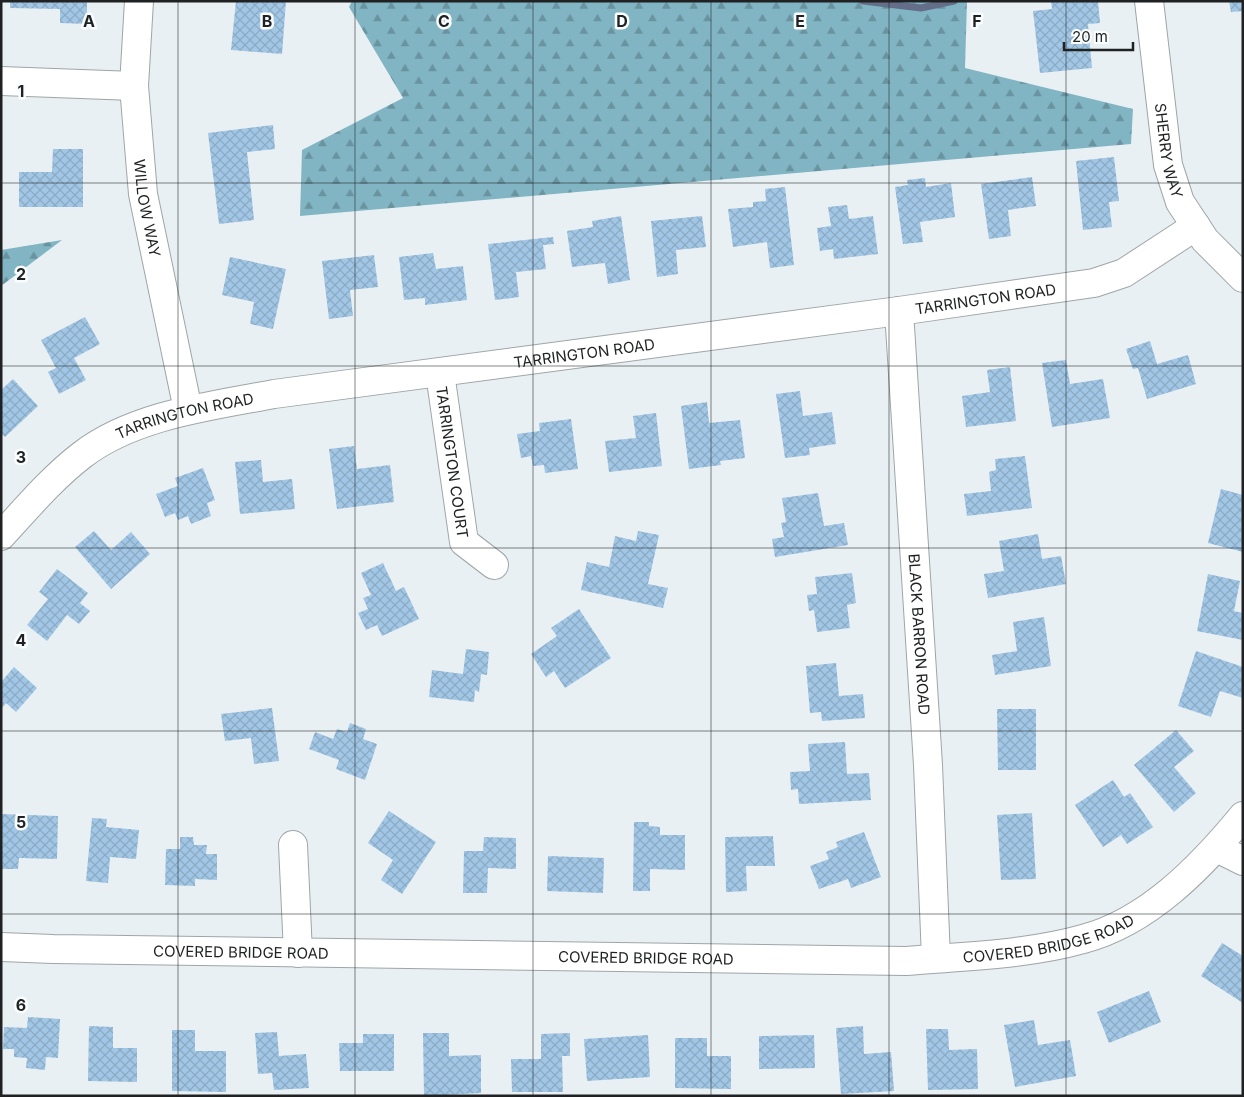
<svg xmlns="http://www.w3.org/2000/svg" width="1244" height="1097" font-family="Inter,sans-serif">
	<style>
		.forest { fill: url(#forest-firs) }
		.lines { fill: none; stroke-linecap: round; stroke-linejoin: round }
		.stream { stroke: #646e89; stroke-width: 7 }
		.building { fill: url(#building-cross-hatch) }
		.minor-casing { stroke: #9fa5a7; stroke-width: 30 }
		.minor { stroke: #fff; stroke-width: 28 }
		.grid { fill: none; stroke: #1f2122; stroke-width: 1; stroke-opacity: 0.55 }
		.labels { text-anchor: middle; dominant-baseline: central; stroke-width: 5; stroke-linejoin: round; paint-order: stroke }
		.street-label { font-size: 15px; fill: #1f2122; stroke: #f9fdff }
		.grid-label { font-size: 16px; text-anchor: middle; font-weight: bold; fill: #1f2122; stroke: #f9fdff; stroke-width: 5; stroke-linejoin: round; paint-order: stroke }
	</style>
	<defs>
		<pattern id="forest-firs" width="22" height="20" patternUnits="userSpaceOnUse" patternTransform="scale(1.25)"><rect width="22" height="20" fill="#81b5c4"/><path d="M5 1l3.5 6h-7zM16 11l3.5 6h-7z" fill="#69939f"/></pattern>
		<pattern id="building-cross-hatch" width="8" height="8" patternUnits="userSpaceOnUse" patternTransform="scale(1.25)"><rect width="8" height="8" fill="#a2c7e6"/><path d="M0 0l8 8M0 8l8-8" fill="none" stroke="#8babc5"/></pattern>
	</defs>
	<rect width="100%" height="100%" fill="#e9f0f3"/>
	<g class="forest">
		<polygon points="352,1 967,1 965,68 1133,109 1131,144 300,216 302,150 403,98 349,7"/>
		<polygon points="62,240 1,286 1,250"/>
	</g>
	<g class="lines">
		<polyline class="stream" points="863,1 921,8 954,1"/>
	</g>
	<g class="building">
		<polygon points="10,1 87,1 87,24 60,23 60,9 10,8"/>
		<polygon points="236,1 286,1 282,54 231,50"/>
		<polygon points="1051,1 1098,1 1100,23 1088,24 1092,68 1040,73 1033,11 1052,9"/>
		<polygon points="1229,1 1243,1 1243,11 1231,12"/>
		<polygon points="273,125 275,149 247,152 254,220 219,224 208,133"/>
		<polygon points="53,149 83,149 83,207 19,207 19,172 52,172"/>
		<polygon points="1114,157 1119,201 1109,202 1112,227 1083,230 1076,161"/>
		<polygon points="1032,177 1036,206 1008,210 1011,236 989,239 981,184"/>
		<polygon points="925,178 926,187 951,183 955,217 920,222 923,242 903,244 895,187 908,185 907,180"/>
		<polygon points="785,187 794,265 770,268 767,242 733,247 728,209 753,207 753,202 766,201 765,189"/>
		<polygon points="847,205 849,219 873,216 878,254 834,259 833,249 820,251 817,228 831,226 828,207"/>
		<polygon points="621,216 630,280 608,284 605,263 572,267 567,231 593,227 592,221"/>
		<polygon points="702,216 706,247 676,250 678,274 657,277 651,221"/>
		<polygon points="553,237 554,244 543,245 546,269 516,272 519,297 495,300 488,244"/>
		<polygon points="433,253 436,269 463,266 467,300 425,305 425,298 404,300 399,257"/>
		<polygon points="374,255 378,287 350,290 353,316 329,319 322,261"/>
		<polygon points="230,257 286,269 273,329 250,324 254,302 222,295"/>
		<polygon points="85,317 100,344 74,358 86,380 59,394 48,372 56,368 41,340"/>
		<polygon points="1150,341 1157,364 1188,355 1196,384 1147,399 1138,368 1133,369 1126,349"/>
		<polygon points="1066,360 1070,384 1103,379 1110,418 1052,427 1042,363"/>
		<polygon points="1010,367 1016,421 966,427 962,396 990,392 987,370"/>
		<polygon points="13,379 38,406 5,437 1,433 1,390"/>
		<polygon points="800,391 803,416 832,412 836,444 809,448 810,455 785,458 776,394"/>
		<polygon points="707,402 709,423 740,420 745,458 720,461 721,465 689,469 681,406"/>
		<polygon points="656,413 662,466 609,472 605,441 636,438 633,416"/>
		<polygon points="571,419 578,469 545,473 544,465 533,466 531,456 521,458 517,434 540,431 539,423"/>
		<polygon points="354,446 357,469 390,465 394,502 337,509 329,449"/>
		<polygon points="1025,456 1032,508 967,516 964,494 991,491 989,472 996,470 995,459"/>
		<polygon points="261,460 263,482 292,479 295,509 240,514 235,462"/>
		<polygon points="203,468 215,500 207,503 211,516 191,524 188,516 178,520 175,513 165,517 156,494 178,486 175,478"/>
		<polygon points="1221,489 1243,495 1243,552 1208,543"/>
		<polygon points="818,493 824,526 844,523 848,545 775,557 772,539 784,537 781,523 786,522 782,498"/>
		<polygon points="94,531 111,550 131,532 150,554 111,589 75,547"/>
		<polygon points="638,531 659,535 648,584 668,588 663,608 581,590 587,562 609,567 615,536 636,541"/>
		<polygon points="1038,534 1042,559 1061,556 1066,584 988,598 984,574 1004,571 999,541"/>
		<polygon points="383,563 396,591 404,587 419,619 382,636 377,625 366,630 358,613 368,609 363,598 371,595 361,573"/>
		<polygon points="57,569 88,593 80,603 90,611 79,624 67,615 47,641 27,625 48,599 39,592"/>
		<polygon points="852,573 856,603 847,605 850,628 817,632 814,610 809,611 807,595 817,594 815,577"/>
		<polygon points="1208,574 1240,581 1234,611 1243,613 1243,640 1197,631"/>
		<polygon points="579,609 611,658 565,688 554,671 546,677 531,654 557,636 551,628"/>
		<polygon points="1044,617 1051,666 995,675 992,655 1017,651 1013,622"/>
		<polygon points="466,649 489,652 487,675 481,674 479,692 475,690 474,702 429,697 432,670 463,674"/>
		<polygon points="1196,651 1243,667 1243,698 1220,691 1211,717 1178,706"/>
		<polygon points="836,663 839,696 863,694 865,718 822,721 821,712 810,713 806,666"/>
		<polygon points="14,667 37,688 16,712 6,703 1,709 1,682"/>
		<polygon points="272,708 279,761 254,764 251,738 225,741 221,714"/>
		<polygon points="997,709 1036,709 1036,770 998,770"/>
		<polygon points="350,723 366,729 363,739 377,744 365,780 336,769 339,760 309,749 315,732 333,739 337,729 347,732"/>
		<polygon points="1176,730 1194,751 1174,767 1196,793 1174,812 1134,765"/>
		<polygon points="845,742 847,774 869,773 871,800 799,804 798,789 791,790 790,772 810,771 808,744"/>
		<polygon points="1113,780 1124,797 1130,793 1153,827 1127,844 1121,835 1103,847 1075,805"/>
		<polygon points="389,811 436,842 402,894 381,880 393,860 368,843"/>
		<polygon points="1032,813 1036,879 1001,880 997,815"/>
		<polygon points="1,814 58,816 57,859 19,858 18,869 1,869"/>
		<polygon points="92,818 107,819 106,827 139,830 136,859 110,857 108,883 86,881"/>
		<polygon points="634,822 649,822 649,826 660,827 660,835 685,835 685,870 650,869 650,891 633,891"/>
		<polygon points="864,832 881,877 851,888 848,879 819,889 810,866 829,859 826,852 838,847 836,842"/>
		<polygon points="773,836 775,866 746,866 747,891 726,892 725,837"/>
		<polygon points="180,837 193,837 194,845 207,845 206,854 217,854 217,880 195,879 195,886 165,885 166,849 180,849"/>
		<polygon points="484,837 516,838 516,869 488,868 487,893 463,893 464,851 483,851"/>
		<polygon points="548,856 604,858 603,893 547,891"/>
		<polygon points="1222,943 1243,956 1243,1003 1201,976"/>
		<polygon points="1149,991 1161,1022 1109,1043 1097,1012"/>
		<polygon points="28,1017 60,1019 58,1058 46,1057 45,1070 26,1068 27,1058 14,1057 14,1049 3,1049 4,1027 27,1028"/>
		<polygon points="1034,1020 1038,1045 1070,1040 1076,1076 1015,1087 1004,1025"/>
		<polygon points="89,1026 113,1027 113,1048 137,1048 137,1082 88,1081"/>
		<polygon points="863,1026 864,1054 891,1052 894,1091 841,1094 836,1028"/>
		<polygon points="926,1029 948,1029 949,1050 977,1049 978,1089 928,1090"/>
		<polygon points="172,1030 195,1030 195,1051 226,1051 226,1092 172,1091"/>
		<polygon points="277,1032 279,1056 306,1054 309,1088 274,1090 272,1073 258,1074 255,1033"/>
		<polygon points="423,1033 449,1033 449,1056 481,1055 481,1093 424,1096"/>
		<polygon points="570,1033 570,1056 562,1056 563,1092 512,1092 511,1059 541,1059 541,1034"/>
		<polygon points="363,1034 394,1034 394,1071 340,1071 339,1043 363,1043"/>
		<polygon points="648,1035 650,1077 587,1081 584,1039"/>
		<polygon points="814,1035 815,1068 759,1069 759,1036"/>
		<polygon points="675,1038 707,1038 707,1056 731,1056 731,1089 675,1088"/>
	</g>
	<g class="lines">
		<g class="minor-casing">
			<g id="minor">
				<path id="s1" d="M139,1L134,86L143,194L188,410"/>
				<path id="s2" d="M1149,1L1168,165L1180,202L1205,240L1243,278"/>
				<polyline points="1,81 134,86"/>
				<path id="s3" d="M899,311L928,765L936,958"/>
				<path id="s4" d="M440,373L464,542L494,565"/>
				<path id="s5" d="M1,536C27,508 52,478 82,455C134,415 211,406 274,394L899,311L1094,283L1124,273L1196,226"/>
				<polyline points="293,845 298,953"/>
				<polyline points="1217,848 1243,861"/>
				<path id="s6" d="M1,947L53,949L906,961C965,956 1026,955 1083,939C1148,922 1201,867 1243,816"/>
			</g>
		</g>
		<use href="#minor" class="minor"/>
	</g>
	<path class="grid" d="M178,1V1096M355,1V1096M533,1V1096M711,1V1096M889,1V1096M1066,1V1096M1,183H1243M1,366H1243M1,548H1243M1,731H1243M1,914H1243"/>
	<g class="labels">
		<g class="street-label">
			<text stroke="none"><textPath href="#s2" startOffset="151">SHERRY WAY</textPath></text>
			<text stroke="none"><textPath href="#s1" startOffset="208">WILLOW WAY</textPath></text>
			<text stroke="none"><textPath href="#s5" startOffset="1036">TARRINGTON ROAD</textPath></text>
			<text stroke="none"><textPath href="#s5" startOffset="631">TARRINGTON ROAD</textPath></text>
			<text stroke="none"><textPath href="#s5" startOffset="226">TARRINGTON ROAD</textPath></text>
			<text stroke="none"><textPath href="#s4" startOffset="90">TARRINGTON COURT</textPath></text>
			<text stroke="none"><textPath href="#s3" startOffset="324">BLACK BARRON ROAD</textPath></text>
			<text stroke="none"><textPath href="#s6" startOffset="1050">COVERED BRIDGE ROAD</textPath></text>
			<text stroke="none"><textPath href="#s6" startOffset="240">COVERED BRIDGE ROAD</textPath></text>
			<text stroke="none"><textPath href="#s6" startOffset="645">COVERED BRIDGE ROAD</textPath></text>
		</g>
	</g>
	<g class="grid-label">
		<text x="89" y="27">A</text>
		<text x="267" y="27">B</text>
		<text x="444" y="27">C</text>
		<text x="622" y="27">D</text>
		<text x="800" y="27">E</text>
		<text x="977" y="27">F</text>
		<text x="21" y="97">1</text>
		<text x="21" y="280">2</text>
		<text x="21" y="463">3</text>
		<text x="21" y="646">4</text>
		<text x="21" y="828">5</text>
		<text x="21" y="1011">6</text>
	</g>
	<rect width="1244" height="1097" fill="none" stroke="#1f2122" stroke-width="5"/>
	<path d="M1064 42v8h69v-8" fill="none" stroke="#1f2122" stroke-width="2.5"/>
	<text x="1072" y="42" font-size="15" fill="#1f2122" stroke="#f9fdff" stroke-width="4" paint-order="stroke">20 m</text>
</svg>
